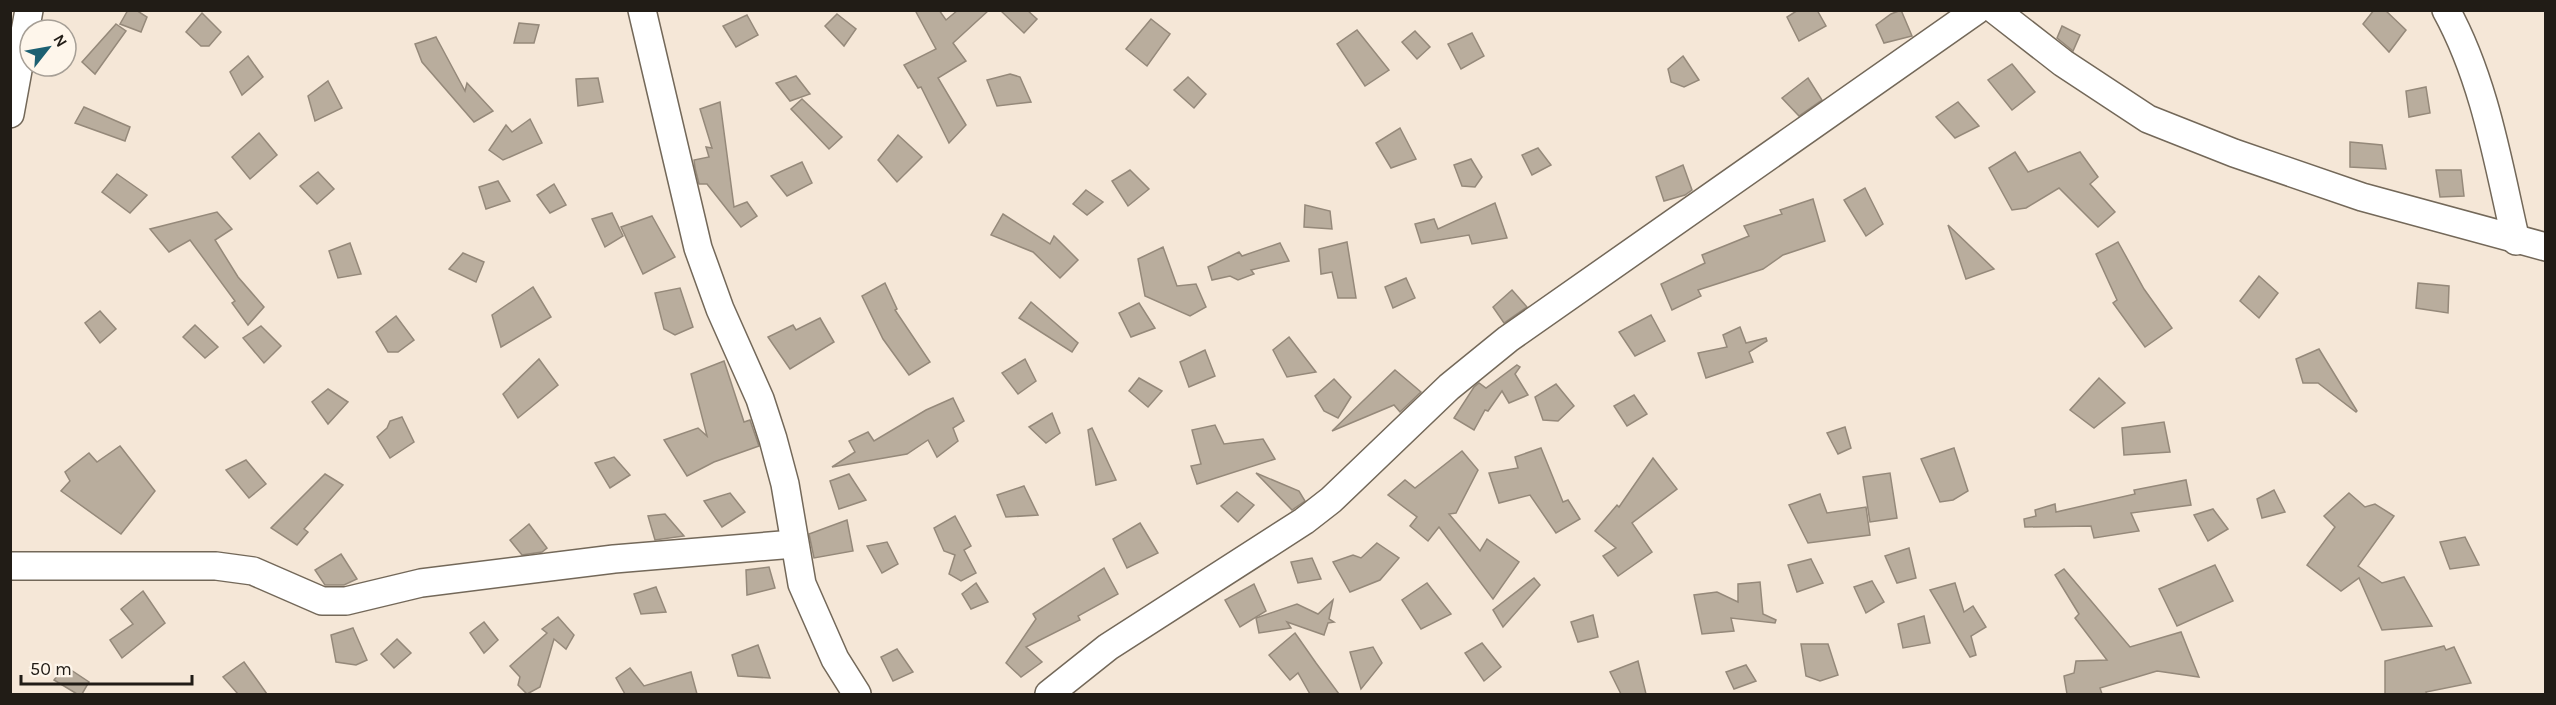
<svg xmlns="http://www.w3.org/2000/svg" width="2556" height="705" font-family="Karla,sans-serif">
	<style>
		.building { fill: #b9ad9d; stroke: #95897a; stroke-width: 1.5 }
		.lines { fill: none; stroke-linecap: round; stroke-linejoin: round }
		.street-casing { stroke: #736859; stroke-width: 30 }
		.street { stroke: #fff; stroke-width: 27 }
	</style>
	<rect width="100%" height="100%" fill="#f5e7d7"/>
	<g class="building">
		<polygon points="128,10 136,10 147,17 141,32 120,24"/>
		<polygon points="915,10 939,10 946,20 958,10 989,10 953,43 966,61 938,78 966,125 949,143 921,87 918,88 904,65 936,49"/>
		<polygon points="1000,10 1027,10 1037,19 1024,33"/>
		<polygon points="1798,10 1817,10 1826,26 1799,41 1787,17"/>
		<polygon points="1901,10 1912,36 1884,43 1876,25 1891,14"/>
		<polygon points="2374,10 2385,10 2406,30 2389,52 2363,24"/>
		<polygon points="202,13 221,32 209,46 201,46 186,32"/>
		<polygon points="837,14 856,29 844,46 825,26"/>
		<polygon points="747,15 758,35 736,47 723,26"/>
		<polygon points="1151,19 1170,34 1147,66 1126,49"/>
		<polygon points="519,23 539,25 534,43 514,43"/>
		<polygon points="116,24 126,31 95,74 82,62"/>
		<polygon points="2062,26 2080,35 2073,51 2057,38"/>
		<polygon points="1357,30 1389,70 1365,86 1337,44"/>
		<polygon points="1415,31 1430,47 1417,59 1402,42"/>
		<polygon points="1472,33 1484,56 1461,69 1448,44"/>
		<polygon points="436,37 465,91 467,83 493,111 474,122 422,62 415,44"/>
		<polygon points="248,56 263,77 242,95 230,72"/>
		<polygon points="1683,56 1699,80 1684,87 1671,82 1668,69"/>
		<polygon points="2012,64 2035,92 2012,110 1988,80"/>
		<polygon points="1010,74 1020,77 1031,102 997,106 987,80"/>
		<polygon points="796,76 810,94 790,101 776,83"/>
		<polygon points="1188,77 1206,94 1194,108 1174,90"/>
		<polygon points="598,78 603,102 578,106 576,79"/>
		<polygon points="1808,78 1822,100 1799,116 1782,98"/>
		<polygon points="328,81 342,108 315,121 308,96"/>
		<polygon points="2426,87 2430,113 2409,117 2406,91"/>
		<polygon points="802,99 842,137 829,149 791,109"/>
		<polygon points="720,102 734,207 747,202 757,216 741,227 707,184 699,184 695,168 694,160 709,157 706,147 712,148 700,109"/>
		<polygon points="1958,102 1979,126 1955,138 1936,117"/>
		<polygon points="84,107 130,127 125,141 75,123"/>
		<polygon points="530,119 542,143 503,160 489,150 506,125 512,132"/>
		<polygon points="1400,128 1416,159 1391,168 1376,143"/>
		<polygon points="259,133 277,155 250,179 232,157"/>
		<polygon points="898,135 922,157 897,182 878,160"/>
		<polygon points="2350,142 2382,145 2386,169 2350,167"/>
		<polygon points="1538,148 1551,165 1532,175 1522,155"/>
		<polygon points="2015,152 2028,172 2080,152 2098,177 2090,184 2115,212 2098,227 2059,188 2026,208 2012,210 1989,168"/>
		<polygon points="1471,159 1482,177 1475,187 1462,186 1454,165"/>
		<polygon points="802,162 812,183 787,196 771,176"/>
		<polygon points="1683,165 1692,190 1685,195 1664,201 1656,177"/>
		<polygon points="1130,170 1149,189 1128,206 1112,181"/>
		<polygon points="2436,170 2461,170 2464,196 2440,197"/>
		<polygon points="318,172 334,189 317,204 300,186"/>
		<polygon points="117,174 147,195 130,213 102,192"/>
		<polygon points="498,181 510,201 486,209 479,187"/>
		<polygon points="554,184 566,205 550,213 537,195"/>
		<polygon points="1865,188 1883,224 1866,236 1844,200"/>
		<polygon points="1086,190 1103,202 1087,215 1073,204"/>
		<polygon points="1813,199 1825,241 1783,255 1763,269 1698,290 1701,296 1672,310 1661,284 1705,263 1702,255 1749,236 1744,226 1782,214 1780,210"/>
		<polygon points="1495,203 1507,238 1472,244 1469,235 1421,243 1415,224 1434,219 1438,229"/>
		<polygon points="1305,205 1330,211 1332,229 1304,227"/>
		<polygon points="217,212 232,229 215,240 238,277 264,307 248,325 232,303 235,301 190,240 169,252 150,229"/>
		<polygon points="612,213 623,236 605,247 592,219"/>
		<polygon points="1003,214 1050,244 1054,236 1078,260 1060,278 1033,252 991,235"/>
		<polygon points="652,216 675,257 643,274 621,227"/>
		<polygon points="1948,225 1994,269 1966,279"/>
		<polygon points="1347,242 1356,298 1338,298 1332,272 1321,274 1319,249"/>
		<polygon points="2118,242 2144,289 2172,328 2145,347 2113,303 2117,300 2096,254"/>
		<polygon points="350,243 361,274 338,278 329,251"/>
		<polygon points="1280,243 1289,261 1251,270 1254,274 1238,280 1230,276 1212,280 1208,267 1239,252 1242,256"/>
		<polygon points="1163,247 1177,286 1196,284 1206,307 1190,316 1145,296 1138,259"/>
		<polygon points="463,253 484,262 476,282 449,269"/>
		<polygon points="2259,276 2278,293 2259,318 2240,301"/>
		<polygon points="1406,278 1415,298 1393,308 1385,287"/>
		<polygon points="885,283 897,309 895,310 930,362 909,375 883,339 862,296"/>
		<polygon points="2418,283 2449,286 2448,313 2416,308"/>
		<polygon points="533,287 551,317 501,347 492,315"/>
		<polygon points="680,288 693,327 675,335 664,329 655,293"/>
		<polygon points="1512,290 1527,307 1504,323 1493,307"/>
		<polygon points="1031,302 1078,343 1072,352 1019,318"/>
		<polygon points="1139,303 1155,328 1131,337 1119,313"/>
		<polygon points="100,311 116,329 100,343 85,323"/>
		<polygon points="1651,315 1665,341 1635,356 1619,332"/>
		<polygon points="396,316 414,340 398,352 388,352 376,332"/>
		<polygon points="820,318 834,342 790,369 768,337 793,325 796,330"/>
		<polygon points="195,325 218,347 205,358 183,337"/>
		<polygon points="261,326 281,346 264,363 243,338"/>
		<polygon points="1740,327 1746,343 1766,338 1767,341 1749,352 1753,362 1706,378 1698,353 1727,347 1723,335"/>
		<polygon points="1289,337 1316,372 1287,377 1273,350"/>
		<polygon points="2319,349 2357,411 2356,412 2318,383 2303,383 2296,359"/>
		<polygon points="1205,350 1215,376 1189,387 1180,362"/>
		<polygon points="539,359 558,385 518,418 503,394"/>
		<polygon points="1025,359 1036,381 1018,394 1002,373"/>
		<polygon points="724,361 744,422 750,420 759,446 714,462 687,476 664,440 698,428 707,436 691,374"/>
		<polygon points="1517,365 1520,367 1515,374 1528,395 1509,403 1502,391 1488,411 1485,410 1474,430 1454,418 1474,387 1479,383 1486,388"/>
		<polygon points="1395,370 1421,392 1400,412 1394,405 1332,431"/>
		<polygon points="1139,378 1162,391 1148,407 1129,391"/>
		<polygon points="2099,378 2125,403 2094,428 2070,410"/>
		<polygon points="1334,379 1351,397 1338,418 1324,411 1315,396"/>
		<polygon points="1556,384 1574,406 1558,421 1543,420 1535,397"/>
		<polygon points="328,389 348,402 328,424 312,402"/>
		<polygon points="1634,395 1647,414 1627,426 1614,406"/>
		<polygon points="953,398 964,421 953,428 958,441 937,457 928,440 907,454 832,467 855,452 849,441 868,432 874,441 926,410"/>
		<polygon points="1052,413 1060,433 1046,443 1029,427"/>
		<polygon points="402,417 414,442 390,458 377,437 387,428 390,421"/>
		<polygon points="2164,422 2170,452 2124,455 2122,428"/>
		<polygon points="1215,425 1224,444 1263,439 1275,459 1197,484 1191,466 1201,464 1192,430"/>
		<polygon points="1845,427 1851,448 1838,454 1827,433"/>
		<polygon points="1092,428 1116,480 1096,485 1088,430"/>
		<polygon points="120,446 155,491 121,534 61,491 70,481 65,472 89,453 97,462"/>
		<polygon points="1541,448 1563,502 1568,500 1580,519 1556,533 1530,495 1499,503 1489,473 1518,468 1515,457"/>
		<polygon points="1954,448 1968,491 1953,500 1940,502 1921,459"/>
		<polygon points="1462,451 1478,470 1456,513 1449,514 1480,551 1487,539 1519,562 1493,599 1439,527 1428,541 1410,526 1417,517 1388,495 1405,480 1415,488"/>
		<polygon points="614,457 630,475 610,488 595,463"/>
		<polygon points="1653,458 1677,489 1632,523 1652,552 1618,576 1603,556 1616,548 1595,531 1617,505 1619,507"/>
		<polygon points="246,460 266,484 249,498 226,470"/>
		<polygon points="1256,473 1299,491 1305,501 1292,510"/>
		<polygon points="1890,473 1897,518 1870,522 1863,477"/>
		<polygon points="325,474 343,485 304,529 308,532 297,545 271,528"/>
		<polygon points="849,474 866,500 839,509 830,481"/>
		<polygon points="2186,480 2191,505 2131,513 2139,531 2094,538 2091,526 2025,527 2024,519 2036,516 2035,510 2055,504 2056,512 2135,494 2134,490"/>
		<polygon points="1024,486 1038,515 1006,517 997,495"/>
		<polygon points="2274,490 2285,512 2262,518 2257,499"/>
		<polygon points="1237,492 1254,505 1238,522 1221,506"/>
		<polygon points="730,493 745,512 722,527 704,501"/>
		<polygon points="2349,493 2365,507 2375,504 2394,516 2358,566 2382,583 2404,577 2432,626 2382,630 2359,578 2341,591 2307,565 2335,527 2324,516"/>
		<polygon points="1820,494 1827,513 1866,507 1870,535 1808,543 1789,505"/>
		<polygon points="2213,509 2228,529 2208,541 2194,515"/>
		<polygon points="665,514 684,536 655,540 648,516"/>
		<polygon points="955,516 971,546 964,550 976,573 961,581 949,574 955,555 944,551 934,528"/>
		<polygon points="847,520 853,551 814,558 809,534"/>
		<polygon points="1140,523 1158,553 1127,568 1113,539"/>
		<polygon points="529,524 547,548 542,552 522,555 510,540"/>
		<polygon points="2465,537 2479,565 2450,569 2440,542"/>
		<polygon points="887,542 898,564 882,573 867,546"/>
		<polygon points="1377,543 1399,558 1380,580 1350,592 1333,562 1353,555 1361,558"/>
		<polygon points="1909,548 1916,578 1897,583 1885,556"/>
		<polygon points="341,554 357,579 344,585 325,585 315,570"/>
		<polygon points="1312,558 1321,579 1298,583 1291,562"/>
		<polygon points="1811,559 1823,583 1797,592 1788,565"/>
		<polygon points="2215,565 2233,601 2177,626 2159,589"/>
		<polygon points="769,567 775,588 747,595 746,570"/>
		<polygon points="1104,568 1118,594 1078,616 1080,620 1026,647 1042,662 1021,677 1006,663 1036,619 1033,614"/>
		<polygon points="2064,569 2130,647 2181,632 2199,677 2157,671 2100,688 2102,694 2067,694 2064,676 2074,673 2076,661 2107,660 2075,618 2079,614 2055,575"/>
		<polygon points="1534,578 1540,585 1503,627 1493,610"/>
		<polygon points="1872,581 1884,602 1866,613 1854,587"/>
		<polygon points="1760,582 1763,614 1776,620 1775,623 1731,618 1734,631 1702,634 1694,595 1717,592 1738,602 1738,584"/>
		<polygon points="976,583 988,602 971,609 962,594"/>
		<polygon points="1427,583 1451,614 1421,629 1402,600"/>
		<polygon points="1955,583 1964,612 1973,606 1986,627 1971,636 1976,655 1970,657 1930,590"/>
		<polygon points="1254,584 1266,611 1240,627 1225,600"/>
		<polygon points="656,587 666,612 641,614 634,594"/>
		<polygon points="143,591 165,623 122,658 110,640 133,624 121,609"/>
		<polygon points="1333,600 1329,619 1334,622 1328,623 1324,635 1287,622 1291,628 1259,633 1256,618 1297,604 1318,614"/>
		<polygon points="1593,615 1598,637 1578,642 1571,622"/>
		<polygon points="1924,616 1930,643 1903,648 1898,624"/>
		<polygon points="558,617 574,635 566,649 554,639 540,687 527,694 518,685 520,677 510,666 547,633 542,629"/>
		<polygon points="484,622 498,640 484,653 470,633"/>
		<polygon points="353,628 367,660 356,665 336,662 331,635"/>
		<polygon points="1295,633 1316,663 1339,694 1310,694 1298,673 1290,680 1269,655"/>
		<polygon points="397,639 411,653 394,668 381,654"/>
		<polygon points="1482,643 1501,667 1484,681 1465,653"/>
		<polygon points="1801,644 1828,644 1838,675 1820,681 1806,676"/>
		<polygon points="758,645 770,678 738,676 732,655"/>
		<polygon points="2444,646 2446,650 2454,647 2471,683 2426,692 2427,694 2385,694 2385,661"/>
		<polygon points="1373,647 1382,663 1361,689 1350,652"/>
		<polygon points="897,649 913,672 893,681 881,657"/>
		<polygon points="1638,661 1646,694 1621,694 1610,672"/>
		<polygon points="244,662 257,680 267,694 238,694 223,677"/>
		<polygon points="1746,665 1756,681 1734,689 1726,672"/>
		<polygon points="65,666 89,682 82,694 77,694 54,680"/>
		<polygon points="630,668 644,686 691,672 697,694 625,694 616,678"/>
	</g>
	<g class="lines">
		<g class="street-casing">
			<g id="street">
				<polyline points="642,10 698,248 720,309 760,399 773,439 785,484 802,584 835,659 857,694"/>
				<polyline points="1995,10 2063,63 2148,119 2234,153 2362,197 2546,247"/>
				<path d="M2446,10C2485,81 2498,163 2516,241"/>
				<polyline points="10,114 29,10"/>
				<polyline points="10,566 216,566 253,571 322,601 346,601 421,583 614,559 794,544"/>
				<polyline points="1049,694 1108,647 1304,521 1331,500 1449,387 1508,339 1977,10"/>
			</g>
		</g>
		<use href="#street" class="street"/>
	</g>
	<rect width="2556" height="705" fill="none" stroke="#211c16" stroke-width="24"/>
	<g transform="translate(48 48) rotate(59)"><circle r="28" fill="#fef6eb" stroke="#a69f96" stroke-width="1.5"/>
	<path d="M0-4.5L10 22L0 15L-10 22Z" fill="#1c6072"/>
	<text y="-9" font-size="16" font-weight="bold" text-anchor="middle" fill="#211c16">N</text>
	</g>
	<path d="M21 675v9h171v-9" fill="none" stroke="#211c16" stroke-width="3"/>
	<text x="30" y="675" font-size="18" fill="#211c16" stroke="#fef6eb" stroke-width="4.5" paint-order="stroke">50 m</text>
</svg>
